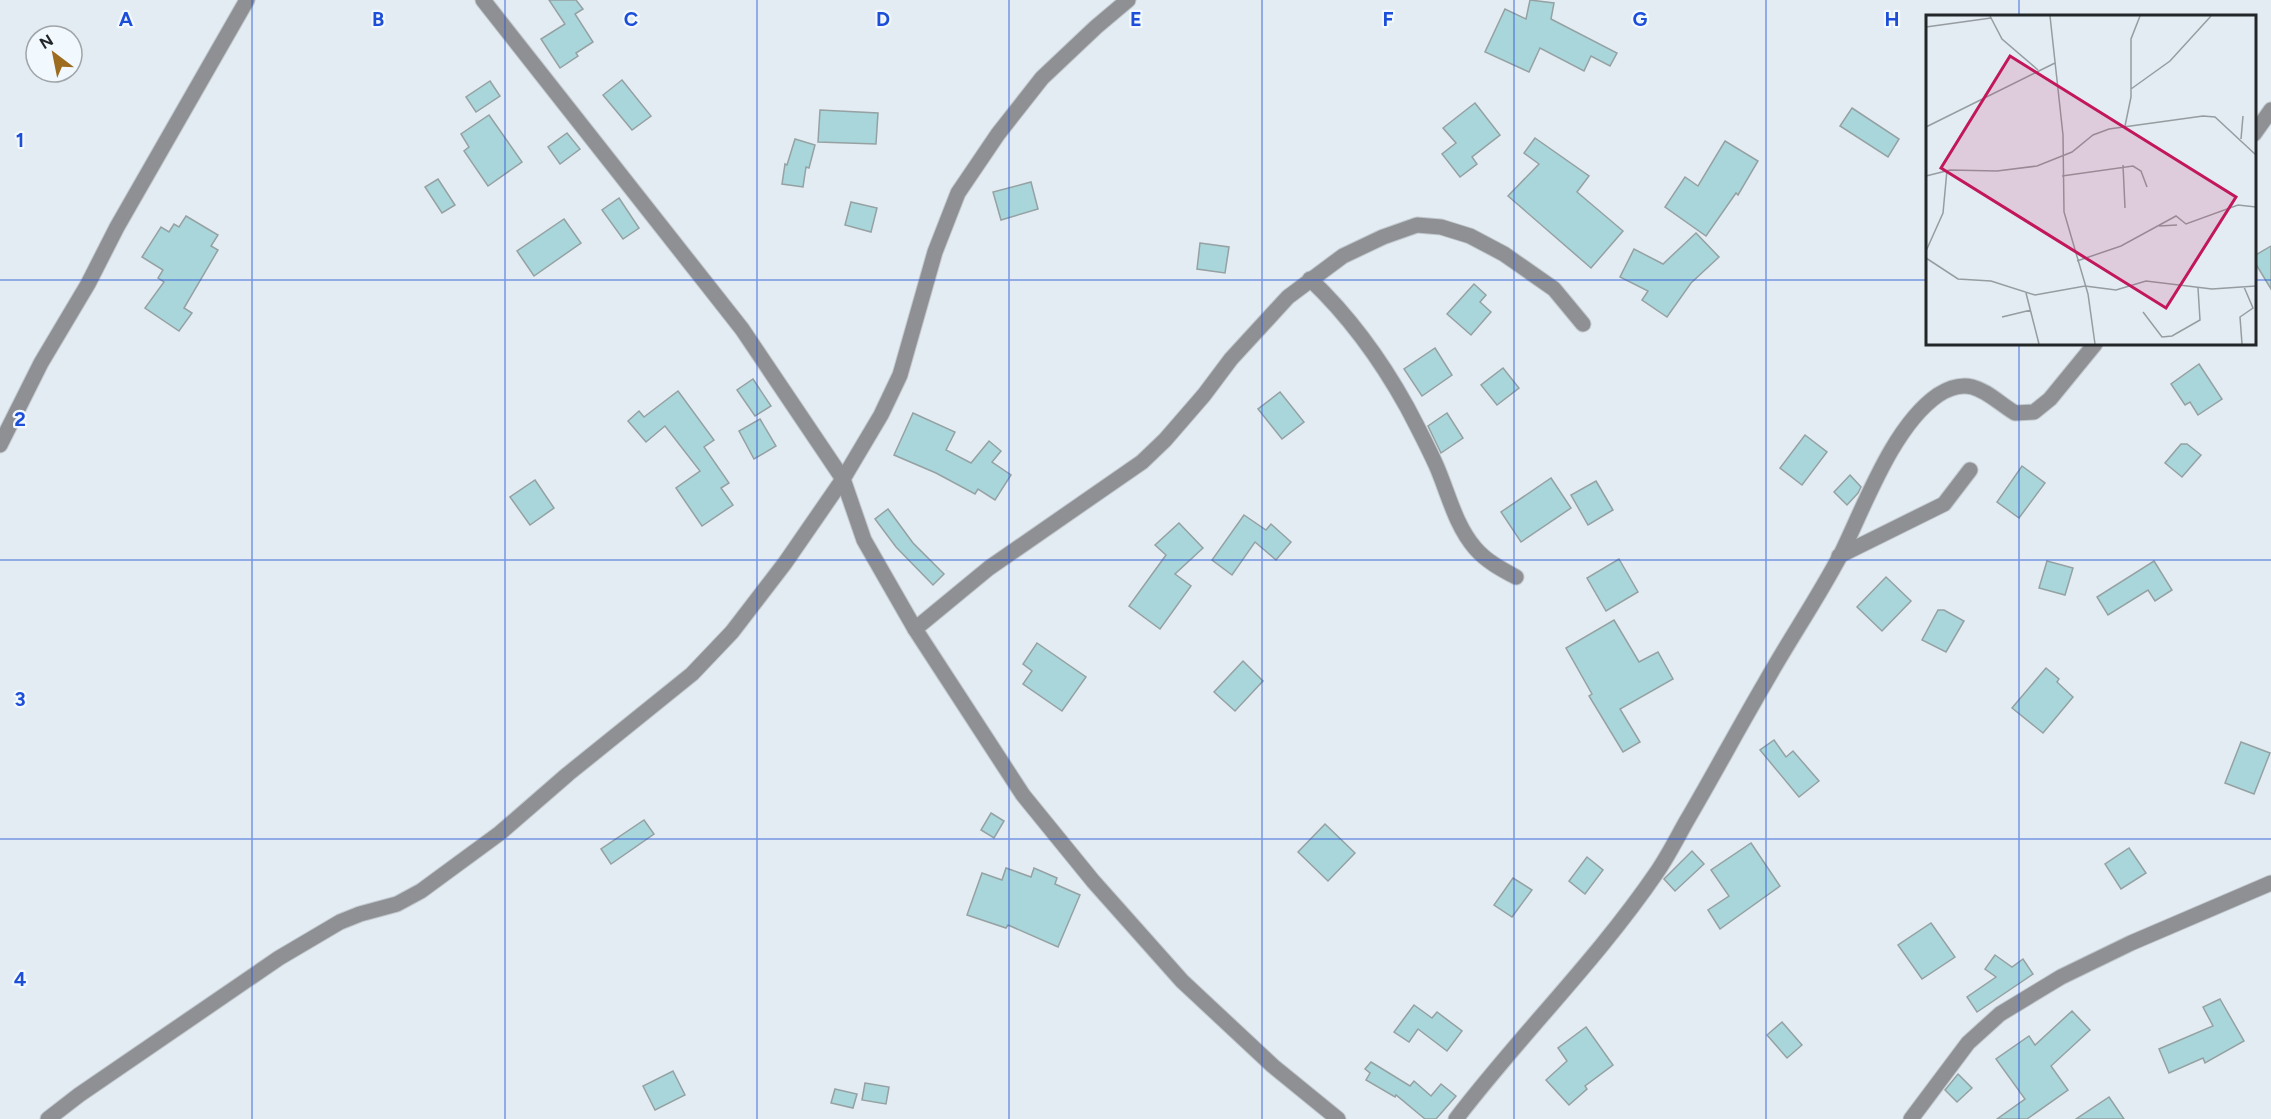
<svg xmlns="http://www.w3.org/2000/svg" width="2271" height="1119" font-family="Figtree,sans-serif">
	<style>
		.building { fill: #a8d6db; stroke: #95a1a2; stroke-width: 1.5 }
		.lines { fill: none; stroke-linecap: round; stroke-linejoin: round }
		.minor-casing { stroke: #c0c8ce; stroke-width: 17 }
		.tertiary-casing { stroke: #c0c8ce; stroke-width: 17 }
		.minor { stroke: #8f9094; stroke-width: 15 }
		.tertiary { stroke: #8f9094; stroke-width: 15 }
		.grid { fill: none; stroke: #1d4ed8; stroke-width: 1.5; stroke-opacity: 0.55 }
		.inset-road { fill: none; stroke: #969da1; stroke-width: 1.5 }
		.view { fill: #c2185b; fill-opacity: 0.15; stroke: #c2185b; stroke-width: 3 }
		.inset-edge { fill: none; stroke: #222628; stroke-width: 3 }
		.grid-label { font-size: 20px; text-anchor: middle; font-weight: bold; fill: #1d4ed8; stroke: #f2f9fe; stroke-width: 4.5; stroke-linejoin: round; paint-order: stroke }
	</style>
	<rect width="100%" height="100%" fill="#e3ecf2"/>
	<g class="building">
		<polygon points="549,0 576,0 583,9 575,14 593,42 576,53 578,56 560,68 541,39 565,24"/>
		<polygon points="1530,0 1554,3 1551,19 1617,53 1610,66 1591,56 1584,71 1540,48 1529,72 1485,52 1505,9 1526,19"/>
		<polygon points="622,80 651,116 632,130 603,95"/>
		<polygon points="490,81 500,96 476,112 466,97"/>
		<polygon points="1475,103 1500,135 1472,157 1477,164 1460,177 1442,154 1456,143 1443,128"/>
		<polygon points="1852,108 1899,139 1888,157 1840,126"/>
		<polygon points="820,110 878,113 876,144 818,142"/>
		<polygon points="489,115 522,162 488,186 464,151 469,147 461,134"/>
		<polygon points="567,133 580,149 560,164 548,147"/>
		<polygon points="1535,138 1589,176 1577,192 1623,231 1591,268 1508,196 1539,164 1524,153"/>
		<polygon points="795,139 815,145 809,168 806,167 803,187 782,184 785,164 787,165"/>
		<polygon points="1725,141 1758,161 1738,195 1736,193 1706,236 1665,207 1685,177 1698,186"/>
		<polygon points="438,179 455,205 442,213 425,187"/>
		<polygon points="1031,182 1038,209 1001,220 993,192"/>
		<polygon points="619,198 639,228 623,239 602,210"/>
		<polygon points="851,202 877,208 871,232 845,225"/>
		<polygon points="186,216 218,235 211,246 218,250 184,308 192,313 179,331 145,308 164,282 158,278 163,270 142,257 161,227 169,232 174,224 179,227"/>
		<polygon points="564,219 581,243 534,276 517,251"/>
		<polygon points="1696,233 1719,257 1691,283 1667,317 1642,300 1648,291 1620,277 1634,249 1663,264"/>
		<polygon points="1200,243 1229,247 1225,273 1197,269"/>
		<polygon points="2271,246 2271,289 2254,261 2254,256"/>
		<polygon points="1474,284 1486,295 1480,302 1491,312 1471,335 1447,314"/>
		<polygon points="1435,348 1452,375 1422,396 1404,369"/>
		<polygon points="2199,364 2222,399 2198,415 2190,402 2185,405 2171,384"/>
		<polygon points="1503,368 1519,388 1497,405 1481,385"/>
		<polygon points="753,379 771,406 755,416 737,390"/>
		<polygon points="678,391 714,440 704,447 729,483 721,488 733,505 702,526 676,488 700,471 665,426 646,442 628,421 639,411 644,417"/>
		<polygon points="1280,392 1304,422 1282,439 1258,409"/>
		<polygon points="913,413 955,432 946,450 971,463 989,441 1001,451 992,462 1011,475 995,500 978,489 975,494 936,473 894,455"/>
		<polygon points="1447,413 1463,438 1441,453 1428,426"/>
		<polygon points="760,419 776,446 754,459 739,431"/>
		<polygon points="1805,435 1827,452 1802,485 1780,468"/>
		<polygon points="2181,444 2187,444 2201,455 2182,477 2165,463"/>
		<polygon points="2022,466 2045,483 2019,518 1997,502"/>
		<polygon points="1850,475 1861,487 1858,493 1847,505 1834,492"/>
		<polygon points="1551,478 1571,508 1521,542 1501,512"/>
		<polygon points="535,480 554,508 530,525 510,497"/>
		<polygon points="1596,481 1613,510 1588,525 1571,495"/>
		<polygon points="888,509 913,543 944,574 933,585 896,547 875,519"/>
		<polygon points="1244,515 1266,530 1271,524 1291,542 1276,560 1255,542 1232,575 1212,560"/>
		<polygon points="1179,523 1203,548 1175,574 1191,586 1160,629 1129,606 1166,555 1155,545"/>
		<polygon points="1619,559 1638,592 1606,611 1587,578"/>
		<polygon points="2047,561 2073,568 2065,595 2039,588"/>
		<polygon points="2154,561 2172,590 2155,601 2148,590 2108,615 2097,597"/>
		<polygon points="1886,577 1911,601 1882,631 1857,607"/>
		<polygon points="1938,610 1944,610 1964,621 1946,652 1922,640"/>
		<polygon points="1614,620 1639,662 1658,652 1673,679 1620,709 1640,742 1623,752 1589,696 1592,694 1566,648"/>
		<polygon points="1037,643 1086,677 1062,711 1023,684 1032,671 1023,664"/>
		<polygon points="1243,661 1263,681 1235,711 1214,692"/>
		<polygon points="2046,668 2059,679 2057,682 2073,697 2043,733 2012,708"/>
		<polygon points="1774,740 1786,757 1793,751 1819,781 1799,797 1760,750"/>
		<polygon points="2241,742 2270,753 2254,794 2225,783"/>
		<polygon points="991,813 1004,821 994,838 981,830"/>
		<polygon points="644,820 654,834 611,864 601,849"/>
		<polygon points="1325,824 1355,853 1328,881 1298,852"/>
		<polygon points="1751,843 1780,886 1720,929 1708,910 1729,896 1711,870"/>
		<polygon points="2129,848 2146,873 2121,889 2105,864"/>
		<polygon points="1692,851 1704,864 1675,891 1664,879"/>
		<polygon points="1587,857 1603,870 1585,894 1569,881"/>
		<polygon points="1006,868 1031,877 1034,868 1057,878 1055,884 1080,895 1058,947 1008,925 1006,928 967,915 982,873 1002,880"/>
		<polygon points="1513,878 1532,890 1512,917 1494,905"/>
		<polygon points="1931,923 1955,957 1922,979 1898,945"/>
		<polygon points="1995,955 2012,967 2023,959 2033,974 1977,1012 1967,997 1996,977 1985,969"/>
		<polygon points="2220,999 2244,1041 2205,1063 2203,1058 2169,1073 2159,1049 2213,1026 2203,1007"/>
		<polygon points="1414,1005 1432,1018 1437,1012 1462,1031 1447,1051 1418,1029 1409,1042 1394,1032"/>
		<polygon points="2072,1011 2090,1030 2051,1066 2068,1090 2027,1119 1997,1119 2025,1099 1996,1059 2029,1036 2035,1045"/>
		<polygon points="1782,1022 1802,1045 1787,1058 1767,1035"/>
		<polygon points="1586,1027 1613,1065 1585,1086 1587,1089 1569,1105 1546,1080 1567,1061 1558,1048"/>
		<polygon points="1371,1062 1410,1086 1414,1081 1431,1096 1441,1084 1456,1096 1436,1119 1425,1119 1396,1095 1395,1097 1366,1080 1370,1073 1365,1069"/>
		<polygon points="673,1071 685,1095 655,1110 643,1086"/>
		<polygon points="1958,1074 1972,1088 1957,1102 1945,1090"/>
		<polygon points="865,1083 889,1087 886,1104 862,1100"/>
		<polygon points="835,1089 857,1094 853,1108 831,1103"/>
		<polygon points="2109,1097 2124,1119 2076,1119"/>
	</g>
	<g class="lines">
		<g class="minor-casing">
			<g id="minor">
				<polyline points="2254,134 2271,110"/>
				<path d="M1310,279C1349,316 1381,360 1407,407C1417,426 1427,445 1436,465C1448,492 1455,525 1475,548C1486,561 1501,569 1516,577"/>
				<polyline points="0,445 41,363 88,284 117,227 247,0"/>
				<polyline points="1839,556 1944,504 1970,470"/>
				<polyline points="915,629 989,568 1142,462 1165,440 1204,395 1231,359 1288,297 1343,256 1383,237 1417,225 1441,227 1470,236 1504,254 1554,289 1583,324"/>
				<polyline points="48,1119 79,1095 279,958 340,922 360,914 397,904 421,891 500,833 568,774 692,674 732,632 785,563 843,479 881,415 900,375 935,252 958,193 998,134 1042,78 1096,27 1128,0"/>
				<path d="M1456,1119C1521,1034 1597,960 1657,872C1668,856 1677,838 1686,822C1713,776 1738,729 1765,683C1789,640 1818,598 1841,554C1865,505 1893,426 1938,395C1972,373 1988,396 2015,413L2034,412L2050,399L2095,344"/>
				<polyline points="1911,1119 1968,1043 2000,1014 2061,977 2131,943 2271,883"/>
			</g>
		</g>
		<g class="tertiary-casing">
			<polyline id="tertiary" points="483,0 742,329 843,479 864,540 915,629 1023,795 1093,881 1182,981 1273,1066 1338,1119"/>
		</g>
		<use href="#minor" class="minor"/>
		<use href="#tertiary" class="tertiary"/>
	</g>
	<path class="grid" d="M252,0V1119M505,0V1119M757,0V1119M1009,0V1119M1262,0V1119M1514,0V1119M1766,0V1119M2019,0V16M0,280H1928M2254,280H2271M2019,344V1119M0,560H2271M0,839H2271"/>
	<g transform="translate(1926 15)">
		<rect width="330" height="330" fill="#e3ecf2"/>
		<path class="inset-road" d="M64,1L76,24L112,55M124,1L137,120L138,197L162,279L169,329M0,12L65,3M205,74L244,46L285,1M199,111L205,82V24L214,1M0,112L129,48M315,124L317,101M197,150L199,193M0,161L24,155L71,156L111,151L146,137L167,120L183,114L277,101L289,102L330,140M136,161L207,151L215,156L221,172M233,211L251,210M0,236L17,198L21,155M0,243L32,264L65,266L109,280L159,271L190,275L220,266L286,274L330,271M151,246L195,231L250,201L260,209L312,190L330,192M100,278L113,329M217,297L236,322L246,321L274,305L272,273M76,302L105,295M316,329L314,302L327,293L318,272"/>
		<path class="view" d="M84,41L310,182L240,293L15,153Z"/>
		<rect width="330" height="330" class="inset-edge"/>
	</g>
	<g class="grid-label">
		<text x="126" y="26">A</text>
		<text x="378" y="26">B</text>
		<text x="631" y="26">C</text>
		<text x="883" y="26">D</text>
		<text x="1136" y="26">E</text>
		<text x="1388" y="26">F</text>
		<text x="1640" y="26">G</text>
		<text x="1892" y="26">H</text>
		<text x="20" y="147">1</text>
		<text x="20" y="426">2</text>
		<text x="20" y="706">3</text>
		<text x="20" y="986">4</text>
	</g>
	<g transform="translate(54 54) rotate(328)"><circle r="28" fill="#f2f9fe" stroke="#9fa5a8" stroke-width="1.5"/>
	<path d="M0-4.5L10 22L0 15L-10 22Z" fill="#9d6c1f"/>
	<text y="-9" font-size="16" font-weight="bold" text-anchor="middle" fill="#222628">N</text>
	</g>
</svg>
